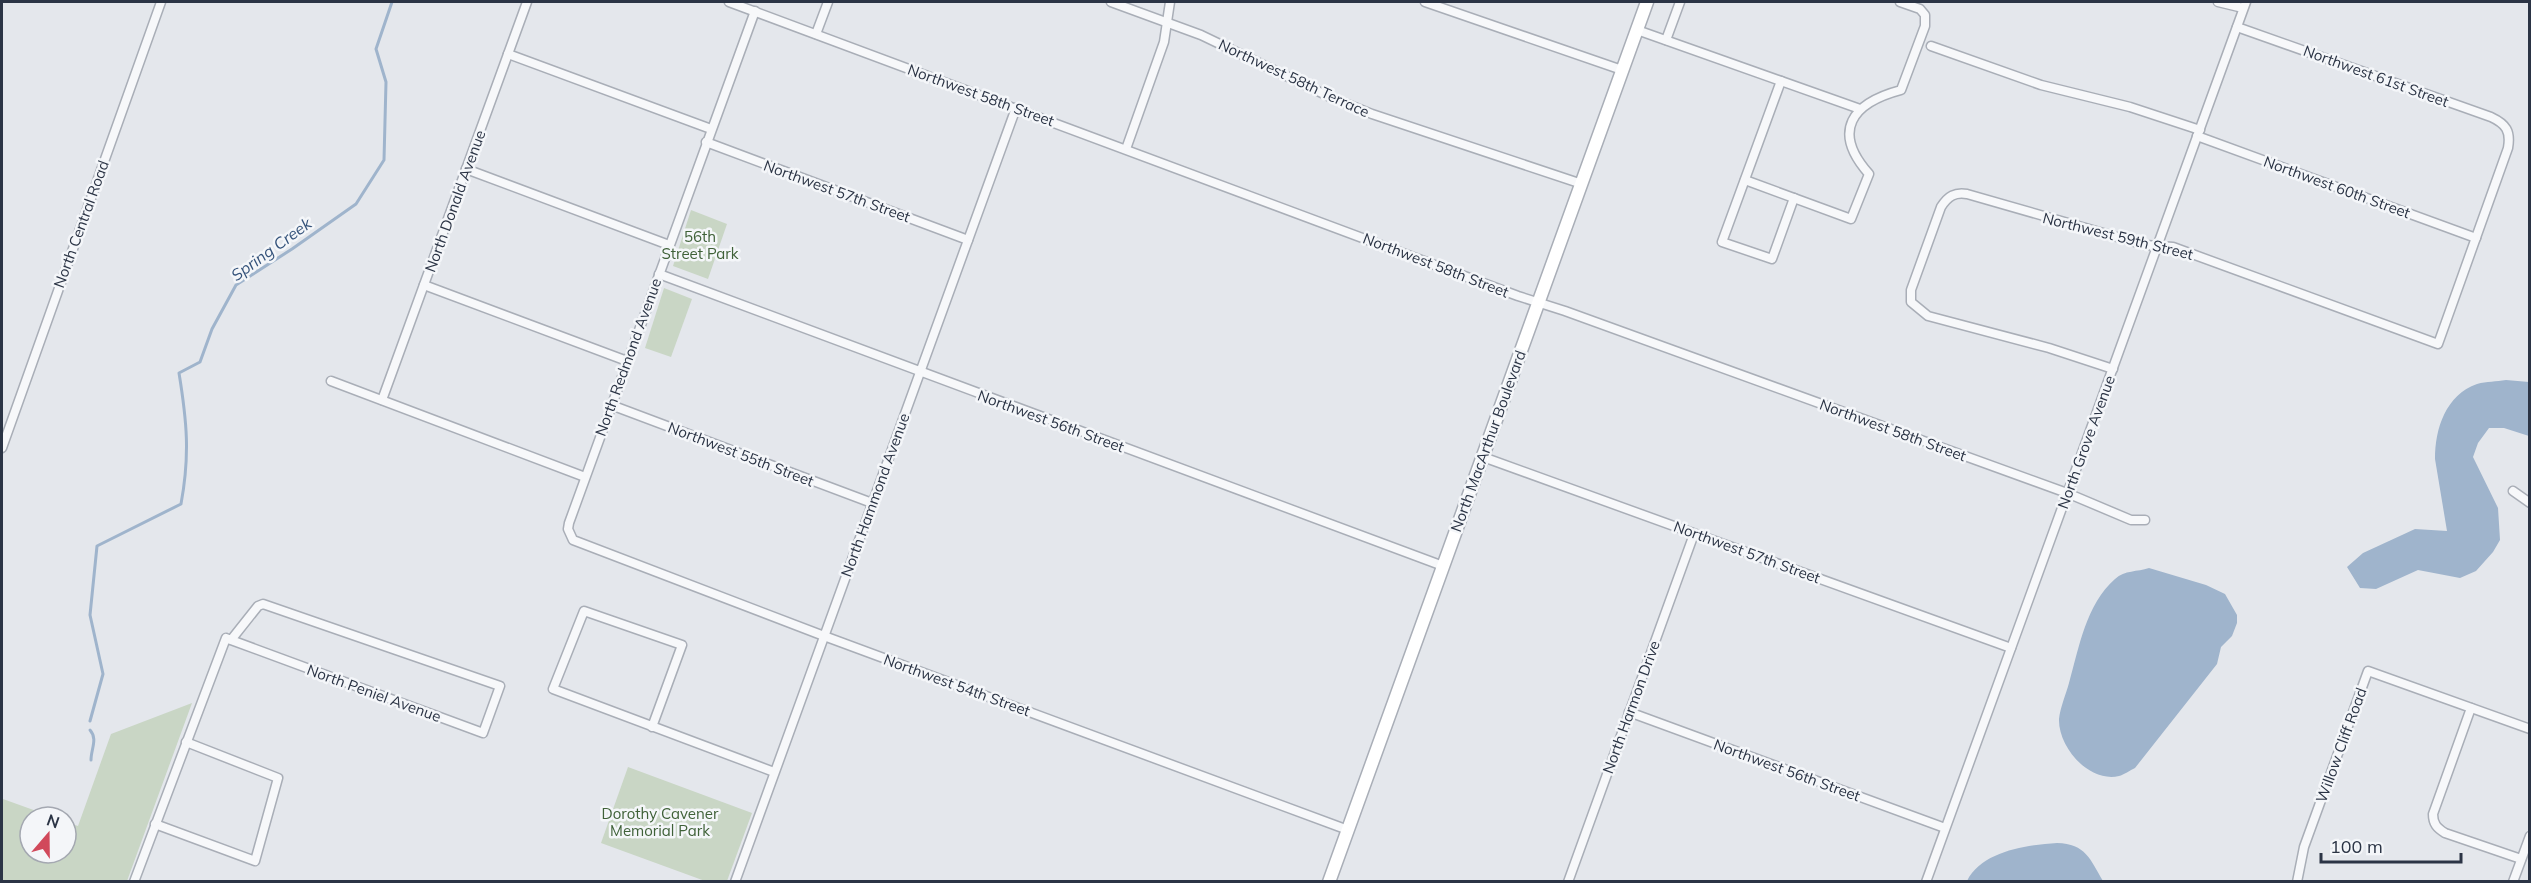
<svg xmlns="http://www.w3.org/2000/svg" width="2531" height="883" font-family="Mulish,sans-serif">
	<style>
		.green { fill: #c9d6c5 }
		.water { fill: #9fb4cc }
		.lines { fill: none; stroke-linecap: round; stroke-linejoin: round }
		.stream { stroke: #9fb4cc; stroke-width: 3 }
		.street-casing { stroke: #a9aeb7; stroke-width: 11 }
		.secondary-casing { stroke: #a9aeb7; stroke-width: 15 }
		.street { stroke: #f7f8fa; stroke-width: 8 }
		.secondary { stroke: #fff; stroke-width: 12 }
		.labels { text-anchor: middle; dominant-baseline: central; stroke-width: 5; stroke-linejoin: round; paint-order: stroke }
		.street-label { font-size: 15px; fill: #2b3445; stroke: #f4f6f9 }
		.park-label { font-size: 15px; fill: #3f6138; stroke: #f4f6f9 }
		.water-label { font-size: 16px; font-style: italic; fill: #34527a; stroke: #f4f6f9 }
	</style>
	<rect width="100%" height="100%" fill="#e4e7ec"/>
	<g class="green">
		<polygon points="691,210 727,224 708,279 673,266"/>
		<polygon points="664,288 692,299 671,357 645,348"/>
		<polygon points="192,703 127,881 2,881 3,799 53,817 30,817 30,853 66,853 66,822 78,826 111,734"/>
		<polygon points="628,767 752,813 727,881 705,881 601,843"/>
	</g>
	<g class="water">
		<path d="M2506,380L2529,382V436L2504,428H2489L2478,443L2473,457L2498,508L2500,540L2493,552L2476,571L2460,578L2418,570L2376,589L2360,588L2347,567L2363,553L2415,529L2447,531L2435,459C2435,428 2446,395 2477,384C2487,381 2496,382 2506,380Z"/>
		<path d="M2149,568L2206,585L2225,594L2237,615V623L2232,636L2221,647L2217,664L2135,768C2130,770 2124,775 2119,776C2089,783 2058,747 2059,719C2060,708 2066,694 2069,683C2079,648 2086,604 2115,579C2125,570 2137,572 2149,568Z"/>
		<path d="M2057,843C2086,844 2090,859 2103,881H1967C1982,851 2027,845 2057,843Z"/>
	</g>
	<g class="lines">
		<g class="stream">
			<path d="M90,721L103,674L90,615L97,546L181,504C190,455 187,422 179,373L200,362L212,329L236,285L292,249L356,204L384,160L386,82L376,49L392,2"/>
			<path d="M90,730C98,739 91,749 91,760"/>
		</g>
		<g class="street-casing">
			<g id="street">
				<polyline points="729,2 1518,296 1565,311 2067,493 2131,520 2145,520"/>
				<polyline points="1111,2 1201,35 1330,97 1372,114 1582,184"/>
				<polyline points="1425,2 1622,70"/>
				<polyline points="2218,2 2243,8"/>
				<polyline points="755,11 569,523 568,529 573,540 824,636 1348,830"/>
				<polyline points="1637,30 1860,109"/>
				<polyline points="816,34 828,2"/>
				<polyline points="1666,40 1680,2"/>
				<polyline points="1931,46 2041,85 2130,107 2200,130"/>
				<polyline points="508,54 711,129"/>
				<polyline points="1781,81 1722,242 1772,259 1794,198"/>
				<polyline points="2197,136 2476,238"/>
				<polyline points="706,142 968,240"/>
				<polyline points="1126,149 1164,42 1170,2"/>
				<polyline points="466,169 669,245"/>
				<path d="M1745,180L1851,219L1869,174C1831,131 1852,103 1901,90L1925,26V15L1920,9L1900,2"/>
				<polyline points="659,274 1443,566"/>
				<polyline points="424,285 627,361"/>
				<path d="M2113,369L2049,348L1928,316L1911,302V290L1941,207C1948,196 1955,192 1967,194L2145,245L2173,247L2438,344L2508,148C2511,131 2506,124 2491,117L2237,27"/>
				<polyline points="331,381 585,477"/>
				<polyline points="382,400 527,2"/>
				<polyline points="611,405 872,503"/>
				<polyline points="2,448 161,2"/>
				<polyline points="1483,457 2011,648"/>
				<polyline points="2513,491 2530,503"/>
				<path d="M2471,708L2433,814C2433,824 2437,828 2445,833L2521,859"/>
				<polyline points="1629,712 1945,828"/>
				<polyline points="652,727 682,645 584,611 553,689 774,772"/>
				<polyline points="155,824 255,861 278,778 186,742"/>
				<polyline points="134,882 226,638 231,640 483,733 500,686 263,604 258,606 231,640"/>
				<polyline points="735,882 1016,108"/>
				<polyline points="1568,882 1694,534"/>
				<polyline points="1926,882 2246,2"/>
				<polyline points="2297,882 2304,847 2368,671 2530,729"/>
				<polyline points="2513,882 2530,836"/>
			</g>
		</g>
		<g class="secondary-casing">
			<polyline id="secondary" points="1329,882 1647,2"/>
		</g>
		<use href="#street" class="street"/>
		<use href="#secondary" class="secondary"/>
	</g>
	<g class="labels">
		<g class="street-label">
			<text transform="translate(2376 76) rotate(20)">Northwest 61st Street</text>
			<text transform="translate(1294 78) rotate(25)">Northwest 58th Terrace</text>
			<text transform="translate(981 95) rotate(20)">Northwest 58th Street</text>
			<text transform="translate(2337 187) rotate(20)">Northwest 60th Street</text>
			<text transform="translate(837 191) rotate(20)">Northwest 57th Street</text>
			<text transform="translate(455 201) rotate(-70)">North Donald Avenue</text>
			<text transform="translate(81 224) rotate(-70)">North Central Road</text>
			<text transform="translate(2118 236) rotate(14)">Northwest 59th Street</text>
			<text transform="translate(1436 265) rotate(21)">Northwest 58th Street</text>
			<text transform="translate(628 357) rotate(-70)">North Redmond Avenue</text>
			<text transform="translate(1051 421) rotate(20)">Northwest 56th Street</text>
			<text transform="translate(1893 430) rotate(20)">Northwest 58th Street</text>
			<text transform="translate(1488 441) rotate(-70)">North MacArthur Boulevard</text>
			<text transform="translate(2086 442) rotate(-70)">North Grove Avenue</text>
			<text transform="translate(741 454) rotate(21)">Northwest 55th Street</text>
			<text transform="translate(875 495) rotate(-70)">North Hammond Avenue</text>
			<text transform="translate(1747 552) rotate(20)">Northwest 57th Street</text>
			<text transform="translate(957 685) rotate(20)">Northwest 54th Street</text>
			<text transform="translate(374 693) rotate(20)">North Peniel Avenue</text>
			<text transform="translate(1631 707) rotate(-70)">North Harmon Drive</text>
			<text transform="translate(2341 745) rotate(-70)">Willow Cliff Road</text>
			<text transform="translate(1787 770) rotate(20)">Northwest 56th Street</text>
		</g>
		<g class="park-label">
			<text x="700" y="236">56th<tspan x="700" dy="17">Street Park</tspan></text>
			<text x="660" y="813">Dorothy Cavener<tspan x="660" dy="17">Memorial Park</tspan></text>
		</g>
		<g class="water-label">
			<text transform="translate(271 249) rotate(-36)">Spring Creek</text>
		</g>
	</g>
	<rect width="2531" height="883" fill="none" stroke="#2b3445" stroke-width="6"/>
	<g transform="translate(48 835) rotate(20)"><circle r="28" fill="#f4f6f9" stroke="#a4a8b1" stroke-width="1.5"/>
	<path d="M0-4.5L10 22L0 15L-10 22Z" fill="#d1495b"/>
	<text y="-9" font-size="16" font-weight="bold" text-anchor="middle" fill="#2b3445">N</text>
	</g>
	<path d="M2321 853v9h140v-9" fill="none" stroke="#2b3445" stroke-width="3"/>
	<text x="2330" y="853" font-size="18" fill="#2b3445" stroke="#f4f6f9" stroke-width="4.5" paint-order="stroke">100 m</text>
</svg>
